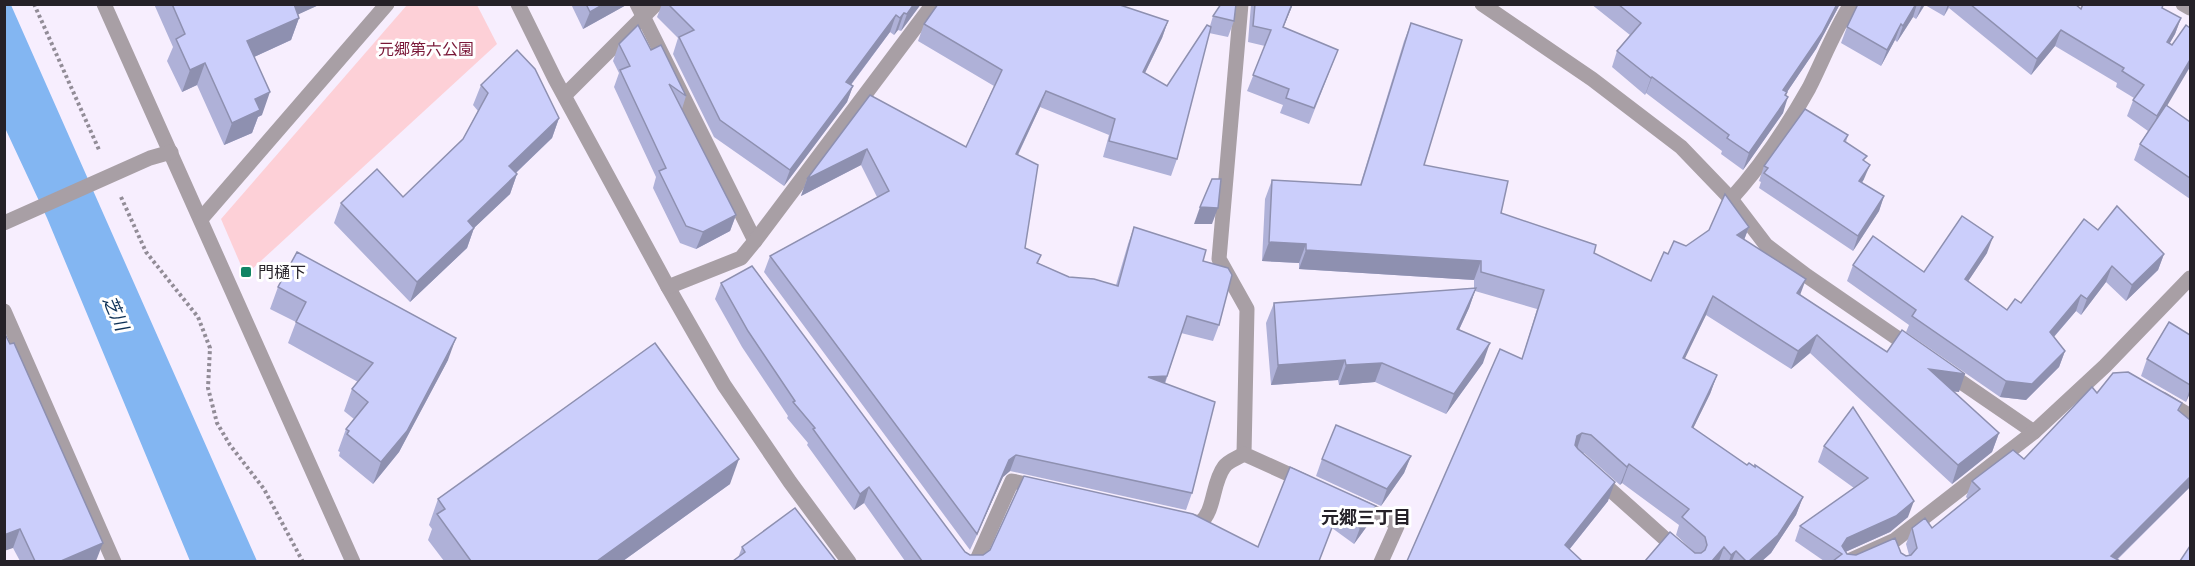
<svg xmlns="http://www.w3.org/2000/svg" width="2195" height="566" font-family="'Public Sans','Noto Sans JP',sans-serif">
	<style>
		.green { fill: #fdd0d7 }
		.water { fill: #83b6f2 }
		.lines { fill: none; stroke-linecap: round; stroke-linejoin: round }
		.path { stroke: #928c97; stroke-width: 4; stroke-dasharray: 3 3; stroke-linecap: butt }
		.minor { stroke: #a89fa5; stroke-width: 15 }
		.wall { fill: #afb1d8 }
		.shaded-wall { fill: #8e90b0 }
		.building { fill: #cbcefb; stroke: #8e90b0; stroke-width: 1.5 }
		.poi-dot { fill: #108464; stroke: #fff; stroke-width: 2 }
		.labels { text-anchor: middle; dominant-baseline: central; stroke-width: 6; stroke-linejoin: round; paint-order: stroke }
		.park-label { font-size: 16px; fill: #791737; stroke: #fff }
		.poi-label { font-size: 16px; fill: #252128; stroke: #fff; text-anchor: start }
		.water-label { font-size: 18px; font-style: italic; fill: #0d3157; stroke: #fff }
		.neighbourhood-label { font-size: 18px; font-weight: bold; fill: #252128; stroke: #fff }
	</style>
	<rect width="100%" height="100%" fill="#f7eefe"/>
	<polygon class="green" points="407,5 477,5 497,44 250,271 243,270 221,219"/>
	<polygon class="water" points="4,5 11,5 257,561 190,561 47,218 5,128"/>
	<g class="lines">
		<g class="path">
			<polyline points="34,4 100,152"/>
			<polyline points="121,197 146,252 198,317 210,348 208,388 217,423 230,445 264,489 303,562"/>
		</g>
		<g class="minor">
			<polyline points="104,4 353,562"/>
			<polyline points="518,4 555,79 668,287 724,385 790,482 849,562"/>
			<polyline points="637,4 755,241"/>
			<polyline points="1241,4 1219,259 1247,309 1244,454 1306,482"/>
			<polyline points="1482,4 1592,79 1681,147 1731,199 1766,245 1807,276 1913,349"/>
			<polyline points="2183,4 2190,8"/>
			<polyline points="565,95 656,4"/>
			<path d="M1731,199C1761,166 1787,127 1809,88C1823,60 1834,31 1851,4"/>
			<polyline points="201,219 387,4"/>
			<polyline points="4,223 150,158 171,152"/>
			<polyline points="668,287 741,258 755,241 933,4"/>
			<polyline points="4,311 114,562"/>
			<polyline points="1945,371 2034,432"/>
			<polyline points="2162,399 2190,416"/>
			<polyline points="1596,477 1691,562"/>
			<polyline points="1355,504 1398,524 1381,562"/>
			<path d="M1186,520L1200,523C1215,511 1212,483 1224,467C1228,461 1238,458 1244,454"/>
			<polyline points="976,562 1012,481 1040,487"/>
			<polyline points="1846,562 1895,540 2034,432 2105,366 2190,278"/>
		</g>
	</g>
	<g class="wall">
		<polygon points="154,4 321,4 298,14 299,18 291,40 254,57 262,115 258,117 252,133 224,145 197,85 182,92 167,61 173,47"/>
		<polygon points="571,4 628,4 583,29"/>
		<polygon points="662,4 921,4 901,31 898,30 894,35 890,32 851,85 853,86 847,102 784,186 714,137 673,54 678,38 657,17"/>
		<polygon points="1251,4 1293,4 1283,27 1338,50 1309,124 1280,113 1283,105 1247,91 1265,46 1248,42"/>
		<polygon points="1591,4 1840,4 1816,49 1787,92 1783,113 1743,170 1721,154 1722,151 1646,93 1645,95 1612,67 1617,51 1630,35"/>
		<polygon points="1858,4 2075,4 2081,9 2162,8 2181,18 2175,34 2170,43 2167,106 2190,122 2190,199 2134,160 2140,144 2148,131 2127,116 2134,98 2116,87 2117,83 2055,46 2031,75 1949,8 1944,16 1925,5 1916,19 1913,17 1897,42 1895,40 1881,66 1841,43 1847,27"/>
		<polygon points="1213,16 1234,21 1228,37 1209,33 1177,159 1171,176 1103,157 1109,135 1040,107 1018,155 1025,248 1041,255 1038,263 1069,277 1116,285 1128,244 1134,227 1203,261 1219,325 1213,341 1181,333 1165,384 1192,493 1186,510 1010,471 1003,477 970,550 764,272 770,256 877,197 861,165 801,196 807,179 870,95 966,147 994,86 918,41 924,24 1168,21 1162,38 1145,73 1167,86 1210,26"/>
		<polygon points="1411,23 1424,165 1501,213 1594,253 1651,281 1668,254 1686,246 1749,227 1744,240 1800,295 1887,352 1959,392 1953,391 1999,433 1992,452 1952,484 1810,353 1791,369 1706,315 1684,359 1717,375 1710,394 1693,428 1747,465 1803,497 1796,515 1771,553 1762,561 1645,561 1695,553 1676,535 1679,525 1622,483 1620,485 1584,453 1582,453 1608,501 1569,550 1407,561 1522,359 1537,309 1475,291 1469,308 1459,330 1483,363 1446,414 1375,382 1339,385 1338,380 1271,385 1266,323 1274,303 1474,288 1474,280 1299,269 1299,263 1262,261 1265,199 1272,180 1360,185 1404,41"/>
		<polygon points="619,44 651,50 686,96 682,109 736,215 730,231 696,249 680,243 653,188 656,177 614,87 619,73 613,61"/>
		<polygon points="481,85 559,118 552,138 516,173 517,174 510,194 474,228 467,248 410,302 334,223 341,203 403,197 463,139 478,111 473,105"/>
		<polygon points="1848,135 1846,142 1864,161 1864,179 1862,183 1884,196 1879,211 1853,251 1759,188 1761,182 1759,181 1764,166"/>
		<polygon points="2098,230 2164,254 2158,270 2126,301 2106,282 2081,315 2076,311 2054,337 2065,351 2059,367 2026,400 2000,397 1906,332 1909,325 1847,281 1853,265 1924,272 1987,253 1968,281 2007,310 2021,303"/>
		<polygon points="721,283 965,552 970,555 983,555 1258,547 1290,467 1370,522 1354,544 1332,528 1319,561 905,561 864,503 854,510 807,445 808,443 787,418 788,416 742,347 715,299"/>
		<polygon points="278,287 448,360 399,452 373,484 339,456 340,452 338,451 346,429 354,419 344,411 352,389 358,382 288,343 296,322 270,309"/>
		<polygon points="4,332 96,561 20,561 13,548"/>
		<polygon points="2190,335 2190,393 2186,402 2141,376 2147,359"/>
		<polygon points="2097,393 2182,403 2179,411 2190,487 2117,560 2120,561 1824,561 1795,541 1800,526 1854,488 1818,462 1824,446 1853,407 1908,517 1890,532 1845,552 1847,554 1856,555 1901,553 1906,556 1909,555 1906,544 1912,528 1932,528 1968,499 1966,497 1972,481 2024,459"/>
		<polygon points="1411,456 1404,473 1381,506 1316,476 1322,459"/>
		<polygon points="730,484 623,561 444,561 428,540 432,529 429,525 438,499"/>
		<polygon points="742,547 836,561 738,558"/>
	</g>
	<g class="shaded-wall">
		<polygon points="289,4 321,4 284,21"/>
		<polygon points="604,4 628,4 583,29 590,12"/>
		<polygon points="914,4 921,4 901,31 907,14"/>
		<polygon points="1292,4 1293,4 1277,43 1283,27"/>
		<polygon points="1837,4 1840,4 1816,49 1787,92 1781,107 1788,97 1783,113 1743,170 1749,153 1783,90"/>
		<polygon points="1916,4 1917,4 1913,17 1897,42 1903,26"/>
		<polygon points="1922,4 1925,4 1916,19"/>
		<polygon points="1948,4 1950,4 1944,16"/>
		<polygon points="904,13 898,30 894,35 900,18"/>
		<polygon points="896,15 890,32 840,99 846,82"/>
		<polygon points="299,18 291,40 239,64 247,41"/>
		<polygon points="2181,18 2175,34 2161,58 2167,42"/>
		<polygon points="1168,21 1162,38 1137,89 1143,72"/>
		<polygon points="1901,24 1895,40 1881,66 1887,50"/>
		<polygon points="2061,30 2055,46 2031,75 2037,59"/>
		<polygon points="2190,60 2190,67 2151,133 2157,116"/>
		<polygon points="205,63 197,85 182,92 190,70"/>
		<polygon points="1652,77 1646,93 1645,95 1651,78"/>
		<polygon points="853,86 847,102 784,186 790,170"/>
		<polygon points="1046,91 1040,107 1010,171 1016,154"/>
		<polygon points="270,92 262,115 258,117 252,133 224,145 232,123 255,99"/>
		<polygon points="559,118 552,138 502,186 509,166"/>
		<polygon points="867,149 861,165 801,196 807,179"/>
		<polygon points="1870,165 1864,179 1853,195 1859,181"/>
		<polygon points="517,174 510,194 474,228 467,248 410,302 417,282 468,221"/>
		<polygon points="1884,196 1879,211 1853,251 1858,236"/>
		<polygon points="1200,207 1218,208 1212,224 1194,224"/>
		<polygon points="736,215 730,231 696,249 703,232"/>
		<polygon points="1749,227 1742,245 1737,235"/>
		<polygon points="1993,237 1987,253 1959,295 1965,279"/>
		<polygon points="1269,242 1306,244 1299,263 1262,261"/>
		<polygon points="1306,250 1481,261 1474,280 1299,269"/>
		<polygon points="2164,254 2158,270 2126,301 2132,285"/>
		<polygon points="2112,266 2106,282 2081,315 2087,299"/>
		<polygon points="1806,279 1799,298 1797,293"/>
		<polygon points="1476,288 1469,308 1450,349 1457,329"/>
		<polygon points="2081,295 2076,311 2044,348 2050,332"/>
		<polygon points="1713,296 1706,315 1676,377 1683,358"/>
		<polygon points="1817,335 1810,353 1791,369 1798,351"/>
		<polygon points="456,338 448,360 399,452 373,484 381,462"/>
		<polygon points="1490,343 1483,363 1446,414 1454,394"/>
		<polygon points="2065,351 2059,367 2026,400 2000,397 2006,381"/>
		<polygon points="1345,360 1338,380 1271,385 1278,365"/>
		<polygon points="1382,363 1375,382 1339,385 1346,365"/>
		<polygon points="1929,369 1965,374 1959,392 1922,388"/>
		<polygon points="1717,375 1710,394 1685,445 1692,427"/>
		<polygon points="1167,376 1161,393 1148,377"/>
		<polygon points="2190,388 2190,393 2186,402"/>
		<polygon points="1582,433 1576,452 1570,455 1577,436"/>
		<polygon points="1999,433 1992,452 1952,484 1958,465"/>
		<polygon points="1016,455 1010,471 1003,477 970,550 977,534 1009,460"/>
		<polygon points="1411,456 1404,473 1381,506 1387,489"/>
		<polygon points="739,459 730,484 623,561 597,561"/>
		<polygon points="1629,464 1622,483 1620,485 1627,467"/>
		<polygon points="2190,477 2190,487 2115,561 2111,556"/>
		<polygon points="1615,482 1608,501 1560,561 1565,545"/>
		<polygon points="869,487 864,503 854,510 860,494"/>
		<polygon points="1803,497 1796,515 1771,553 1762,561 1749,561"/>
		<polygon points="1914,501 1908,517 1890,532 1841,554 1842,546 1847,538"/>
		<polygon points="1376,506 1370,522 1354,544 1360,528"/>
		<polygon points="20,529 13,548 4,551 4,535"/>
		<polygon points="103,543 96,561 61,561"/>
		<polygon points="1724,547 1719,561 1712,561"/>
		<polygon points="1736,551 1732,561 1729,561 1731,555"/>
	</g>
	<g class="building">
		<polygon points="172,4 294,4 299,18 247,41 270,92 255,99 260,110 232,123 205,63 190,70 176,39 185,34"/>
		<polygon points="586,4 604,4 590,12"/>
		<polygon points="668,4 914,4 907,14 904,13 900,18 896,15 846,82 853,86 790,170 720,120 679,37 694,30"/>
		<polygon points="938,4 1117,4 1168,21 1143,72 1167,86 1207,25 1211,27 1177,159 1109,141 1115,119 1046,91 1016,154 1038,165 1025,248 1041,255 1037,263 1069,277 1094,279 1118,286 1134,227 1206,250 1203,261 1228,268 1232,275 1219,325 1187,316 1167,376 1148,377 1215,402 1192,493 1016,455 1009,460 977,534 770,256 889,191 867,149 807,179 870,95 966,147 1002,70 924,24"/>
		<polygon points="1221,4 1236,4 1234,21 1213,16"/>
		<polygon points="1255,4 1292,4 1283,27 1338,50 1314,108 1286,98 1289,89 1253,75 1271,30 1253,26"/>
		<polygon points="1618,4 1837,4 1822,33 1783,90 1787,92 1785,95 1788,97 1749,153 1727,138 1729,135 1652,77 1651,78 1617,51 1641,23"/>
		<polygon points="1858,4 1916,4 1903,26 1901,24 1887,50 1847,27"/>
		<polygon points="1970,4 2075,4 2081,9 2083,4 2162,4 2163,5 2162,8 2181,18 2167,42 2172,45 2186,25 2190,28 2190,60 2157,116 2133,100 2144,85 2122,71 2124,68 2061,30 2037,59"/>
		<polygon points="1411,23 1462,40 1424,165 1508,181 1501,213 1596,245 1594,253 1651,281 1664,252 1668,254 1674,241 1686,246 1709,230 1725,194 1749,227 1737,235 1806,279 1797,293 1887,352 1902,330 1965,374 1929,369 1999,433 1958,465 1817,335 1798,351 1713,296 1683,358 1717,375 1692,427 1747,465 1749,463 1755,467 1755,465 1803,497 1778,535 1749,561 1746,561 1736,551 1731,555 1724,547 1712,561 1645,561 1670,532 1695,553 1701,553 1705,550 1707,545 1705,537 1682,517 1689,509 1629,464 1627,467 1591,435 1582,433 1577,436 1575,445 1578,449 1615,482 1565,545 1582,561 1407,561 1500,349 1522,359 1544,290 1481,272 1481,261 1306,250 1306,244 1269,242 1272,180 1361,185"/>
		<polygon points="638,25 651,50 661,45 686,96 669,84 736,215 703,232 686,226 659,171 666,168 620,70 630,66 619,44"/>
		<polygon points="517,50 535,69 559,118 509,166 517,174 468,221 474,228 417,282 341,203 377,169 403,197 463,139 488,93 481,85"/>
		<polygon points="2166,105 2190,122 2190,178 2140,144"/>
		<polygon points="1805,109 1848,135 1844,141 1867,156 1863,160 1870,165 1859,181 1884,196 1858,236 1764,173 1768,168 1764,166"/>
		<polygon points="1212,179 1221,179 1218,208 1200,207"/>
		<polygon points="2117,206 2164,254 2132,285 2112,266 2087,299 2081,295 2050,332 2065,351 2032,384 2006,381 1912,316 1916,310 1853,265 1873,236 1924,272 1962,216 1993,237 1965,279 2007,310 2015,299 2021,303 2084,219 2098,230"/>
		<polygon points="297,252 456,338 407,431 381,462 347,434 349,431 346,429 368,402 352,389 373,363 296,322 306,302 278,287"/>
		<polygon points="752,266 965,552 970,555 983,555 990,550 1024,476 1193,514 1258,547 1290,467 1376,506 1360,528 1338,512 1319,561 922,561 869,487 860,494 813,429 815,428 793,402 795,401 748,331 721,283"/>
		<polygon points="1476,288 1457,329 1490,343 1454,394 1382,363 1346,365 1345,360 1278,365 1274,303"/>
		<polygon points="2169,322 2190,335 2190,385 2147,359"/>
		<polygon points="4,332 10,344 14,343 103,543 61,561 35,561 20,529 4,535"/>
		<polygon points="655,343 739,459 597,561 471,561 437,514 445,509 438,499"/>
		<polygon points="2128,372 2182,403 2178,410 2190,420 2190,477 2111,556 2120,561 1833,561 1842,554 1800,526 1868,478 1824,446 1853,407 1914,501 1896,516 1847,538 1842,546 1847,554 1856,555 1895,538 1901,553 1906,556 1911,555 1917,548 1912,528 1925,518 1932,528 1980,489 1972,481 2013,450 2024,459 2092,387 2097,393 2113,373"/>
		<polygon points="1336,425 1411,456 1387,489 1322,459"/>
		<polygon points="795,508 836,561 733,561 745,552 742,547"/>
		<polygon points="2190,546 2190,561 2180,561"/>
	</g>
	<rect class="poi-dot" x="240" y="266" width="12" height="12" rx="3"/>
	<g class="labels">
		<g class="park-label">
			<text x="426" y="49">元郷第六公園</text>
		</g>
		<g class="poi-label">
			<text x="258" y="272">門樋下</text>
		</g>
		<g class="water-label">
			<text transform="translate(116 313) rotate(66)">芝川</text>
		</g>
		<g class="neighbourhood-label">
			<text x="1366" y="517">元郷三丁目</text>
		</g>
	</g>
	<rect width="2195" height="566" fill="none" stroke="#252128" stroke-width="12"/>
</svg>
